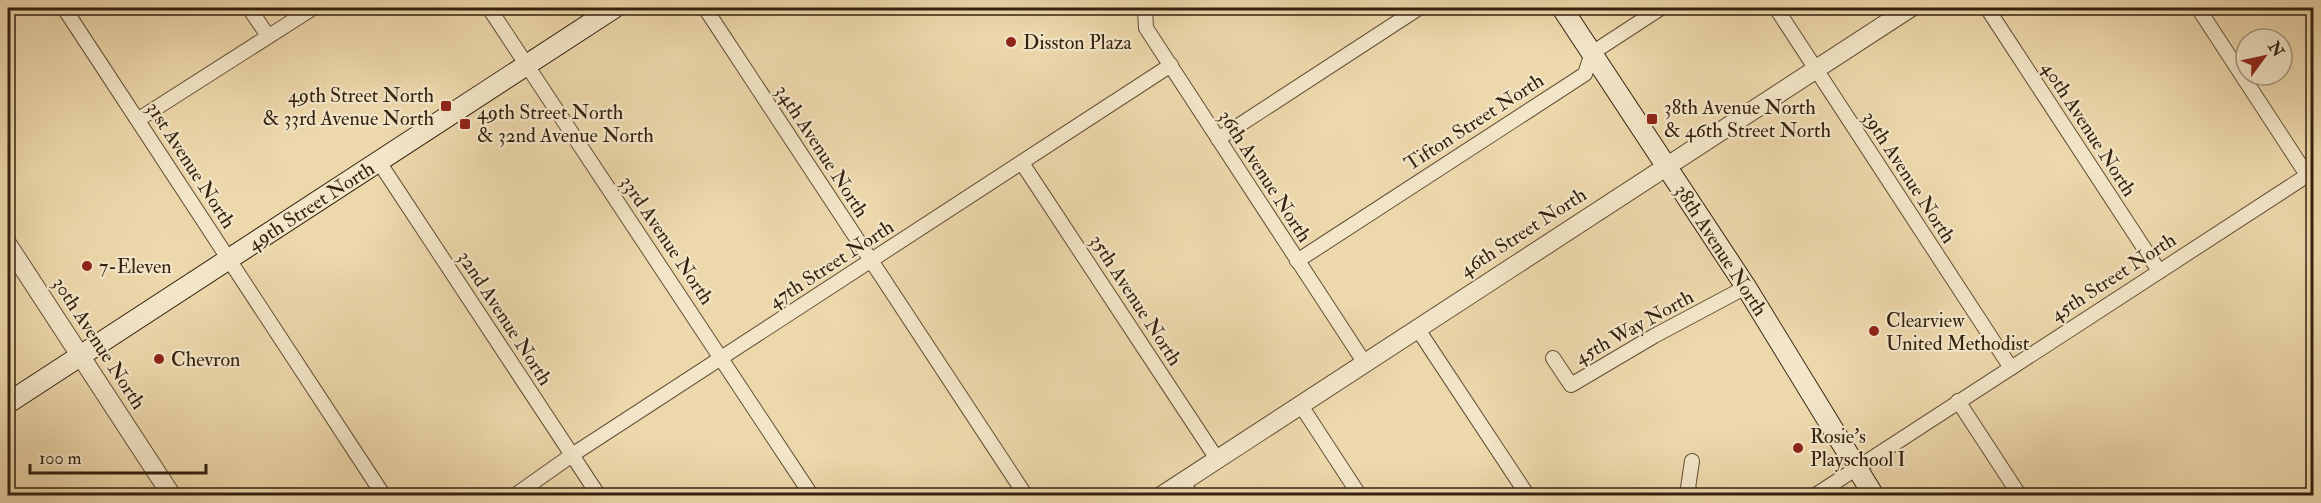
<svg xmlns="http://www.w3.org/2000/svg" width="2321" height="503" font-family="'IM FELL Double Pica',serif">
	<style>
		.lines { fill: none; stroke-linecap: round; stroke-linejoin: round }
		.minor-casing { stroke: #624f37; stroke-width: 16 }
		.tertiary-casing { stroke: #624f37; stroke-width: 20 }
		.secondary-casing { stroke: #342110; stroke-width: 22 }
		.minor { stroke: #f3e6c8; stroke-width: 14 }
		.tertiary { stroke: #f3e6c8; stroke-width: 18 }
		.secondary { stroke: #f3e6c8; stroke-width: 20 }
		.poi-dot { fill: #8f2418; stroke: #f3e6c8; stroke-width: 2 }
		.labels { text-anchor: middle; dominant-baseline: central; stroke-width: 4.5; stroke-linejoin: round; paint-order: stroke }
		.poi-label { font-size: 20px; fill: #342110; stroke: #f3e6c8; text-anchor: start }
		.street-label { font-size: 20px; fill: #342110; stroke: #f3e6c8 }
	</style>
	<rect width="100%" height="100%" fill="#edd8ab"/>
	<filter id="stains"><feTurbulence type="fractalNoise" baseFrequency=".00333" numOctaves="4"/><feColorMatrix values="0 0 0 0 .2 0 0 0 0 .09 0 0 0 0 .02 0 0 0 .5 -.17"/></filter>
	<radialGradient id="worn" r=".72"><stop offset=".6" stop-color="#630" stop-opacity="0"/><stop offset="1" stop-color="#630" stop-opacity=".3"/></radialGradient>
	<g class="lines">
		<g class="minor-casing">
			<g id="minor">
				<polyline points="64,8 384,496"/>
				<polyline points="249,8 268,36"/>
				<polyline points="489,8 812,496"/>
				<polyline points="705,8 1026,496"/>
				<polyline points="1145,8 1146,28 1364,362"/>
				<polyline points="1776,8 2011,368"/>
				<polyline points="1987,8 2159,271"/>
				<polyline points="2198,8 2307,175"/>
				<polyline points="139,119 313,8"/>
				<polyline points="1218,139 1419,8"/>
				<polyline points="379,162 599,496"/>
				<polyline points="1022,163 1217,459"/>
				<polyline points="1297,261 1585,74 1592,53 1661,8"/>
				<polyline points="1417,328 1528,496"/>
				<polyline points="1553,358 1571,385 1654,336 1746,287"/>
				<polyline points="1958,401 2020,496"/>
				<polyline points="1300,404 1360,496"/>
				<polyline points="1692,461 1688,488 1693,496"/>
				<polyline points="1182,482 1192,496"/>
				<polyline points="514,496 572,455 1171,65"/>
				<polyline points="1814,496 2314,171"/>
			</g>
		</g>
		<g class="tertiary-casing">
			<g id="tertiary">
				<polyline points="8,245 172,496"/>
				<polyline points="1161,496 1910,8"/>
			</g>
		</g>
		<g class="secondary-casing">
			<g id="secondary">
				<polyline points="1562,8 1746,287 1874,496"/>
				<polyline points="8,403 614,8"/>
			</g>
		</g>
		<use href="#minor" class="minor"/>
		<use href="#tertiary" class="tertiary"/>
		<use href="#secondary" class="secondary"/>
	</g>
	<g class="poi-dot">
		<circle cx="1011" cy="42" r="6"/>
		<rect x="440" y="100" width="12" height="12" rx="3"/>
		<rect x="1646" y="113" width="12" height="12" rx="3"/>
		<rect x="459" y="118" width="12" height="12" rx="3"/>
		<circle cx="87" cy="266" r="6"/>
		<circle cx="1874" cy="331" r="6"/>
		<circle cx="159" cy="359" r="6"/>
		<circle cx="1798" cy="448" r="6"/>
	</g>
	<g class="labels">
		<g class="poi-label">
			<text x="1023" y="42">Disston Plaza</text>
			<text x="434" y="95" text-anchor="end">49th Street North<tspan x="434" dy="23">&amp; 33rd Avenue North</tspan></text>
			<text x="1664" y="107">38th Avenue North<tspan x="1664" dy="23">&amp; 46th Street North</tspan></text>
			<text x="477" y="112">49th Street North<tspan x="477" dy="23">&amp; 32nd Avenue North</tspan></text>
			<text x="99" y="266">7-Eleven</text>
			<text x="1886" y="320">Clearview<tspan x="1886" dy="23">United Methodist</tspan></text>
			<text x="171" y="359">Chevron</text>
			<text x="1810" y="436">Rosie's<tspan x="1810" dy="23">Playschool I</tspan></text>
		</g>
		<g class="street-label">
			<text transform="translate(1474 122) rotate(-33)">Tifton Street North</text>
			<text transform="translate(2089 129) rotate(57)">40th Avenue North</text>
			<text transform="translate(822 151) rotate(57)">34th Avenue North</text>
			<text transform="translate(191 165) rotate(57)">31st Avenue North</text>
			<text transform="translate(1265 176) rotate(57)">36th Avenue North</text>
			<text transform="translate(1909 177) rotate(57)">39th Avenue North</text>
			<text transform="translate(311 206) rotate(-33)">49th Street North</text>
			<text transform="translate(1523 232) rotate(-33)">46th Street North</text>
			<text transform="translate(667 240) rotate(56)">33rd Avenue North</text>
			<text transform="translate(1721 250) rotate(57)">38th Avenue North</text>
			<text transform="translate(831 264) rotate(-33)">47th Street North</text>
			<text transform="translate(2113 277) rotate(-33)">45th Street North</text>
			<text transform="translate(1136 300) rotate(57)">35th Avenue North</text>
			<text transform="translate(505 318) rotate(57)">32nd Avenue North</text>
			<text transform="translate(1634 327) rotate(-29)">45th Way North</text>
			<text transform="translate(99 343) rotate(57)">30th Avenue North</text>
		</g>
	</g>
	<rect width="2321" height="503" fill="none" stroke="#edd8ab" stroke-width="30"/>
	<rect x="9" y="9" width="2303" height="485" fill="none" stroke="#342110" stroke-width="3"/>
	<rect x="15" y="15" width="2291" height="473" fill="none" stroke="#342110" stroke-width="1.5"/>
	<g transform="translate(2264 57) rotate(57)"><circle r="28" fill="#f3e6c8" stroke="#a7977e" stroke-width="1.5"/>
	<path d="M0-4.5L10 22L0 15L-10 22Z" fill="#8f2418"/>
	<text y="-9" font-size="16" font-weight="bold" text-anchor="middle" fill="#342110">N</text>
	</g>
	<path d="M30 464v9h176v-9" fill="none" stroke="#342110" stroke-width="3"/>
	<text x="39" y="464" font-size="18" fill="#342110" stroke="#f3e6c8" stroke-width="4.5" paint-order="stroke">100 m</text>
	<rect width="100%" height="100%" filter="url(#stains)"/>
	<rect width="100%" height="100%" fill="url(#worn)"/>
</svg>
